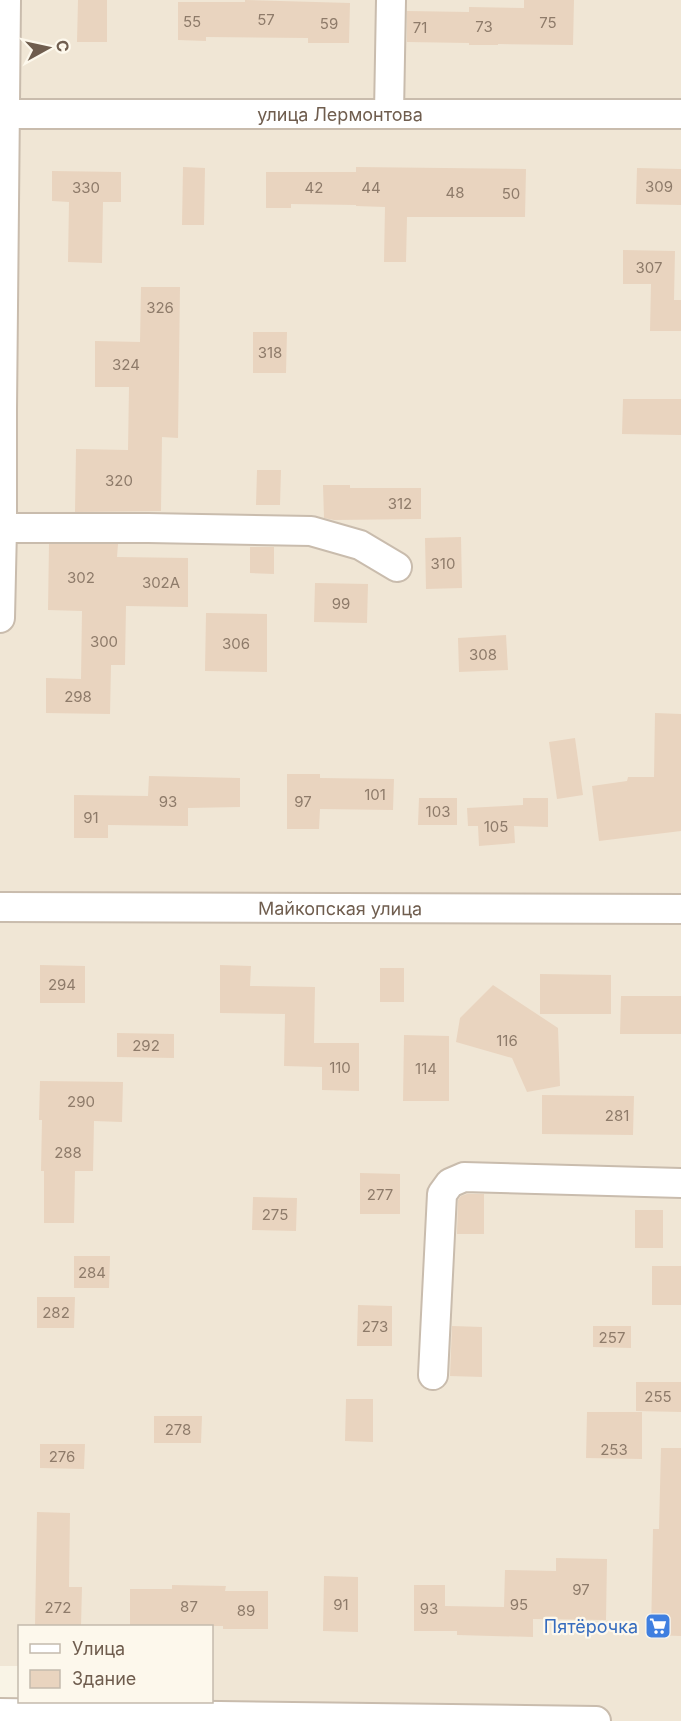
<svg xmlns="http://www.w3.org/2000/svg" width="681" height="1721" font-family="Inter,sans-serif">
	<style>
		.residential { fill: #f0e6d5 }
		.building { fill: #e9d4bf }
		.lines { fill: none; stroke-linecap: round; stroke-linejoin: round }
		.minor-casing { stroke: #c9bcad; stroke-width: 32 }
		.minor { stroke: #fff; stroke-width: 28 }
		.labels { text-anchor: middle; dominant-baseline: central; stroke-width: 4.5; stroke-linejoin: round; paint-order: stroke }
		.number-label { font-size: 15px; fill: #8e7b6a }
		.street-label { font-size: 18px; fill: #6f5d4e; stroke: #fdf8ec }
		.shop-label { font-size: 18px; fill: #366cbe; stroke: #fdf8ec; text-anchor: end }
	</style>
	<rect width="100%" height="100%" fill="#f9f4e6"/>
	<polygon class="residential" points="0,0 681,0 681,1721 38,1721 38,1702 212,1702 212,1626 20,1626 19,1666 0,1666"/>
	<g class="building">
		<polygon points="78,0 107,0 107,42 77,42"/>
		<polygon points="245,0 350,3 349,43 308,43 308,38 206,37 206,41 178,40 178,2 245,2"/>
		<polygon points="524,0 574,0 573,45 498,44 498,45 469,45 469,43 407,42 407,11 469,12 469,7 524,8"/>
		<polygon points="183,167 205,168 204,225 182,225"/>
		<polygon points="356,167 526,169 525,217 407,217 406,262 384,262 385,207 356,206 356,205 291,204 291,208 266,208 266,172 356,172"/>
		<polygon points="637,168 681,169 681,205 636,204"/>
		<polygon points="52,171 121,172 121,202 103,202 102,263 68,262 69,202 52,201"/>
		<polygon points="623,250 675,251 674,300 681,300 681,331 650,331 651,284 623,284"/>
		<polygon points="141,287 180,287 178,438 162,437 161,511 75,512 76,449 128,450 129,387 95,387 95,341 140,342"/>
		<polygon points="253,332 287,332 286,373 253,373"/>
		<polygon points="623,399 681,399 681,435 622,434"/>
		<polygon points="257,470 281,470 280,505 256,505"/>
		<polygon points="323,485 350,485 350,488 421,488 421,519 334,520 324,518"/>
		<polygon points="461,537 462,588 426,589 425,538"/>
		<polygon points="49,544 118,544 117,557 188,558 188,607 126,606 125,665 111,665 110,714 46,713 46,678 81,679 82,611 48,610"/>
		<polygon points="250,547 274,547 274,574 250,573"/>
		<polygon points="315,583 368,584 367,623 314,622"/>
		<polygon points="206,613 267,614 267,672 205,671"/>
		<polygon points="506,635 508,670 459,672 458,638"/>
		<polygon points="655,713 681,714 681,831 599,841 592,786 627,781 628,777 654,777"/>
		<polygon points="575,738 583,795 557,799 549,742"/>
		<polygon points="287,774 320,774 320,778 394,779 393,810 320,809 319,829 287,829"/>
		<polygon points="149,776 240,778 240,807 188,808 188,826 108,825 108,838 74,838 74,795 148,796"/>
		<polygon points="419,798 457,798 457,825 418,825"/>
		<polygon points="523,798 548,798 548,827 514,826 515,843 479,846 478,826 468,826 467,808 523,805"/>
		<polygon points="40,965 85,966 85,1003 40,1003"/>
		<polygon points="220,965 251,966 250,986 315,987 314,1043 359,1043 359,1091 322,1090 322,1067 284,1066 285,1014 220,1013"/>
		<rect x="380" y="968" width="24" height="34"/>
		<polygon points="540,974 611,975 611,1014 540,1014"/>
		<polygon points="493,985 558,1028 560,1086 527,1092 512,1058 456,1042 460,1018"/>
		<polygon points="621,996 681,996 681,1034 620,1034"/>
		<polygon points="117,1033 174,1034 174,1058 117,1057"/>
		<polygon points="404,1035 449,1036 449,1101 403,1101"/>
		<polygon points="40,1081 123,1082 122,1122 94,1121 93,1171 75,1171 74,1223 44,1223 44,1171 41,1171 42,1120 39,1120"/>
		<polygon points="542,1095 634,1096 633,1135 542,1134"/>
		<polygon points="360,1173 400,1174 400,1214 360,1214"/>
		<polygon points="467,1194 484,1194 484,1234 457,1234 458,1200 461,1196"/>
		<polygon points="253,1197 297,1198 296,1231 252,1230"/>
		<rect x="635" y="1210" width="28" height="38"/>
		<polygon points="74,1256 110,1256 109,1288 74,1288"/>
		<rect x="652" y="1266" width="29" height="39"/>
		<polygon points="37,1297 75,1297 74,1328 37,1328"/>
		<polygon points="358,1305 392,1306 392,1346 357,1346"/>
		<polygon points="452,1326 482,1327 482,1377 450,1376"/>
		<polygon points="593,1326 631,1326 631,1348 593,1347"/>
		<polygon points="636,1382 681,1382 681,1412 636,1411"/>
		<polygon points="346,1399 373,1399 373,1442 345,1441"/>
		<polygon points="587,1412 642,1412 642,1459 586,1458"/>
		<polygon points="154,1416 202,1416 201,1443 154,1443"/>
		<polygon points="40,1444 85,1444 84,1469 40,1468"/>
		<polygon points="661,1448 681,1448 681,1636 651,1635 653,1529 659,1529"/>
		<polygon points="37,1512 70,1513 69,1587 82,1587 81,1626 35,1626"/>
		<polygon points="556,1558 607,1559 606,1620 533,1619 533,1637 457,1635 457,1631 414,1631 414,1585 445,1585 445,1606 504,1607 505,1570 556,1571"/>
		<polygon points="324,1576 358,1577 358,1632 323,1631"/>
		<polygon points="172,1585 226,1586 225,1591 268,1591 268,1629 223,1629 223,1626 130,1626 130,1589 172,1589"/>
	</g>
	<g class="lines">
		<g class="minor-casing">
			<g id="minor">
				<polyline points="389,113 391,0"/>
				<path id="s1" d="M0,114H681"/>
				<polyline points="2,528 148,528 311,531 360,545 397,567"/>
				<polyline points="0,618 2,528 2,409 6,0"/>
				<path id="s2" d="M0,907L681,909"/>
				<polyline points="433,1375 442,1194 450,1183 464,1177 681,1183"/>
				<polyline points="0,1713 596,1721"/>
			</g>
		</g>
		<use href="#minor" class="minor"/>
	</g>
	<defs>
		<g id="supermarket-square" transform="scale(1.35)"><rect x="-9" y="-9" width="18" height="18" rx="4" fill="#3f7fe0" stroke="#fdf8ec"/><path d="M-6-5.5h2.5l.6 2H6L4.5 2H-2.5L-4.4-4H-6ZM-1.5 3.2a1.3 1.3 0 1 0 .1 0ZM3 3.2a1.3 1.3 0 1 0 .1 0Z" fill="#fff"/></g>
	</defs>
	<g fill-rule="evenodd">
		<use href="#supermarket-square" x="658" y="1626"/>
	</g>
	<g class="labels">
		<g class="number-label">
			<text x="266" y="19">57</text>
			<text x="192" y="21">55</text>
			<text x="548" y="22">75</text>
			<text x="329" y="23">59</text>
			<text x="484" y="26">73</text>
			<text x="420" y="27">71</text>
			<text x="659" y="186">309</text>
			<text x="86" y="187">330</text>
			<text x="314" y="187">42</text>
			<text x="371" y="187">44</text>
			<text x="455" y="192">48</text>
			<text x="511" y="193">50</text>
			<text x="649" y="267">307</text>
			<text x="160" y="307">326</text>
			<text x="270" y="352">318</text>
			<text x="126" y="364">324</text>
			<text x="119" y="480">320</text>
			<text x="400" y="503">312</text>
			<text x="443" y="563">310</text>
			<text x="81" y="577">302</text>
			<text x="161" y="582">302А</text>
			<text x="341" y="603">99</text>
			<text x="104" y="641">300</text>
			<text x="236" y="643">306</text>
			<text x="483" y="654">308</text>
			<text x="78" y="696">298</text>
			<text x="375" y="794">101</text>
			<text x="168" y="801">93</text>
			<text x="303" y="801">97</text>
			<text x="438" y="811">103</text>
			<text x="91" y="817">91</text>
			<text x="496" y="826">105</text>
			<text x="62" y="984">294</text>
			<text x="507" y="1040">116</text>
			<text x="146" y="1045">292</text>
			<text x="340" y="1067">110</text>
			<text x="426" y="1068">114</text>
			<text x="81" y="1101">290</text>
			<text x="617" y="1115">281</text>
			<text x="68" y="1152">288</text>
			<text x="380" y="1194">277</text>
			<text x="275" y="1214">275</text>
			<text x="92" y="1272">284</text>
			<text x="56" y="1312">282</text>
			<text x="375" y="1326">273</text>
			<text x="612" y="1337">257</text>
			<text x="658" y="1396">255</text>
			<text x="178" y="1429">278</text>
			<text x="614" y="1449">253</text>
			<text x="62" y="1456">276</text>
			<text x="581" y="1589">97</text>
			<text x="341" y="1604">91</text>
			<text x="519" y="1604">95</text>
			<text x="189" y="1606">87</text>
			<text x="58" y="1607">272</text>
			<text x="429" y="1608">93</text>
			<text x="246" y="1610">89</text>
		</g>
		<g class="street-label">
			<text stroke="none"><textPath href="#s1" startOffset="340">улица Лермонтова</textPath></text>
			<text stroke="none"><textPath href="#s2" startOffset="340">Майкопская улица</textPath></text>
		</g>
		<g class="shop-label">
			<text x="638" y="1626">Пятёрочка</text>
		</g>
	</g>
	<rect x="18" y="1625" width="195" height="78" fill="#fdf8ec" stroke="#c4baad" stroke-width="1.5"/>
	<rect x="30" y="1644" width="30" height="9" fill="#ffffff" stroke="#c4baad" stroke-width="1.5"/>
	<text x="72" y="1655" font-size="18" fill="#6f5d4e">Улица</text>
	<rect x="30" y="1670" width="30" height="18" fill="#e9d4bf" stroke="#c4baad" stroke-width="1.5"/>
	<text x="72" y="1685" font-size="18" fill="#6f5d4e">Здание</text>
	<g transform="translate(48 48) rotate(82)" stroke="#fdf8ec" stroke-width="4.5" paint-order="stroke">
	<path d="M0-4.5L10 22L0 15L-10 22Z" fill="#6f5d4e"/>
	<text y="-9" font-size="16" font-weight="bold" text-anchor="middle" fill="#6f5d4e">С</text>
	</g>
</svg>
